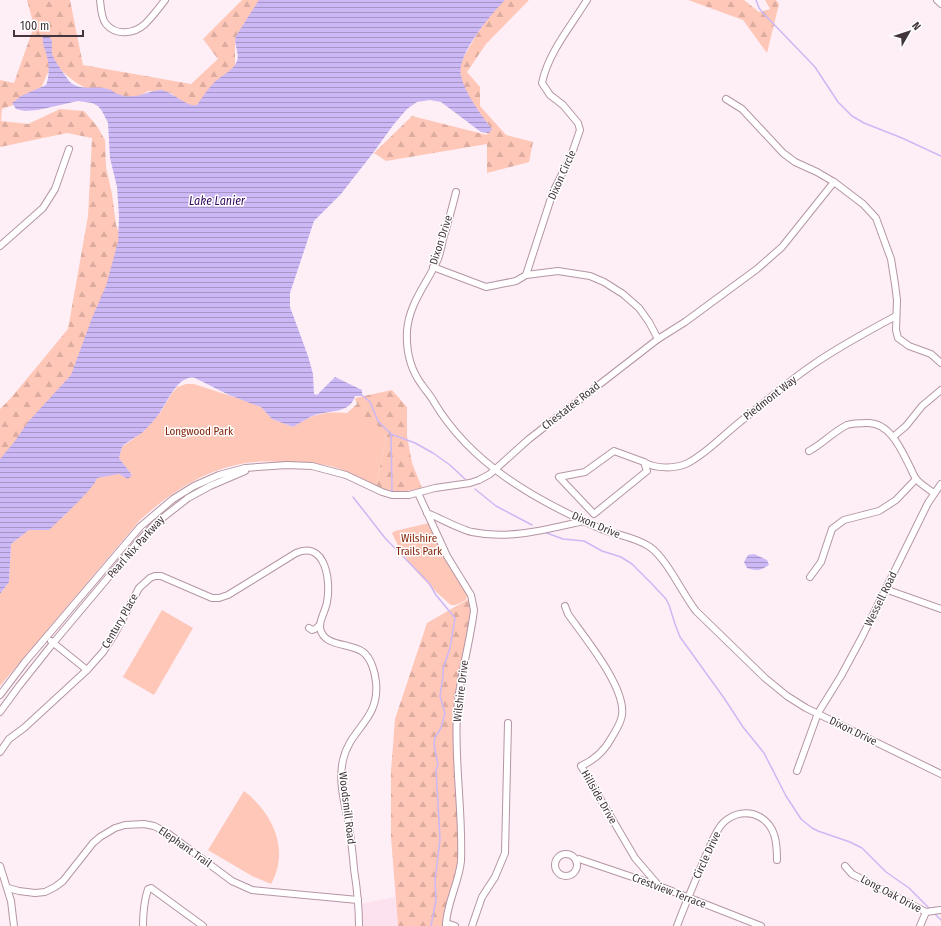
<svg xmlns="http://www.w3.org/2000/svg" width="941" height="926" font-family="'Fira Sans Condensed',sans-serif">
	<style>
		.built { fill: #fce2ef }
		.green { fill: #fec7b8 }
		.forest { fill: url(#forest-firs) }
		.water { fill: url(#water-rules) }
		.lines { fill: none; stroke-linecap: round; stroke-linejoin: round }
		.stream { stroke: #cbb8f4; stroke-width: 1.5 }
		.minor-casing { stroke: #b595a5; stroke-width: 8 }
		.minor { stroke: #fff; stroke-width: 6 }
		.labels { text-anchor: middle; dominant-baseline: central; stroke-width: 3; stroke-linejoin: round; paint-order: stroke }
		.street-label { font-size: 11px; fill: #42353b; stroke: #fff }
		.park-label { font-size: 11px; fill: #7f1d00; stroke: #fff }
		.water-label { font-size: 12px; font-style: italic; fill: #350961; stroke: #fff }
	</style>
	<defs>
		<pattern id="forest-firs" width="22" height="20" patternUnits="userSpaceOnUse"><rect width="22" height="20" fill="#fec7b8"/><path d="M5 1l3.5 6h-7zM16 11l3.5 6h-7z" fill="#dbac9f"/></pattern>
		<pattern id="water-rules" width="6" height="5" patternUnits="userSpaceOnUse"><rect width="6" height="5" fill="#cbb8f4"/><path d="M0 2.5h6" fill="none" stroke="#a696c7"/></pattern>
	</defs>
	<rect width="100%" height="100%" fill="#feeff6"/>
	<polygon class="built" points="395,897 398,926 358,926 354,905"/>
	<g class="green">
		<path d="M168,377L178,387L186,384H194L243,400L261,407L272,419L293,427C298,424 303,420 309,418C328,409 363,411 379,426C382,429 384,433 386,437L376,487C363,480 351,473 337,468C321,463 303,462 286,462C276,462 265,461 255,462C210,466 172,491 140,520L0,686V594L9,582L11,544L29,530L64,516L96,481L97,478L116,474L132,475L119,458L122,447L144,431L160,413L172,393L177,388L167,378Z"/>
		<path d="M429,523L447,562L466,590L467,595L466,600L456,605H451C428,585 404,562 392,533L395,531Z"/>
		<polygon points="162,610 193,628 154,695 123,677"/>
		<path d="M244,791C273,813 290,850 271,884L252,876L208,850Z"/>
	</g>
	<g class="forest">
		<polygon points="27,0 70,0 83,65 191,84 218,59 203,39 242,0 274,0 235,42 235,66 194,113 171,93 148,91 128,105 91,91 75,82 58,68 50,68 42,86 24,101 2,109 1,121 28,124 60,109 84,111 97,126 105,140 106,167 112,194 116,225 126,248 90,348 60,397 0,469 0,409 11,398 68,329 88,216 92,138 67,133 0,147 0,80 14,83 34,26"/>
		<polygon points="504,0 529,0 486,44 467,72 480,87 480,106 506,135 533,142 529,162 487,173 487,144 386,161 374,153 412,116 487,135 487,125 459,82 460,64 475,37 495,8"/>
		<polygon points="688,0 744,0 759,12 770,9 765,0 776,0 779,4 767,53 743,20"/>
		<path d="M392,390L407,407V436L412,463L422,488C405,492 392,493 376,487L386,437C376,419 365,418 347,413L357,404L355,398Z"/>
		<polygon points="474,596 460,691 457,755 463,868 447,920 447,926 398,926 391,837 391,771 395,719 427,623"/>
	</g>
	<g class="water">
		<path d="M259,0H505C491,14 456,55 461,76C465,93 481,115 492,129L489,133L481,132L441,102L430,100L417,102L407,109L394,124L373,153L341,194L314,221L290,293V307L308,356L313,374L314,394L317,395L335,377L362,390V396H355C350,414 329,410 315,415C307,418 300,423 293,427L272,419L261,407L229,395L195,378C178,374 167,403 159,414C155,419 150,425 145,430C138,437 128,440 122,447L119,458L132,475L128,479L119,474L97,478C95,488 58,521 49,530H29L11,544L9,582L0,594V459L15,441L28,422L71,375L92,318L106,286L118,242L119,216L117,187L110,158L108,123L102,111L98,106L92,103L78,101L38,110L25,111L16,109L12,103L21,96L46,85C50,76 49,62 46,53C44,46 41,41 44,34C47,35 49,35 51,39C53,43 51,49 52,54C54,60 66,77 70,82C82,92 95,85 108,89C111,89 113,92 116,93C121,96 128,97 134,96C143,96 151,90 161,90C171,91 188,108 197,105C202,98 206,91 212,85C219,76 233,72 237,61C240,52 233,45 236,36Z"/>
		<path d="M754,554L767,560L769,565C760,571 756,571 747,568L744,562L748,555Z"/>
	</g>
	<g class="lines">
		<g class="stream">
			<polyline points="756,0 759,8 763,13 815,67 838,102 852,116 864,123 902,138 941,156"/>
			<polyline points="362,395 370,402 378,421 391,434 415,443 433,453 450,465 465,479"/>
			<polyline points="391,434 392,494"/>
			<polyline points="475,489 496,506 532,525"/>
			<polyline points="353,497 385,538 429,583 436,595 455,618 450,648 443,669 443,676 440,696 445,713 441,728 435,737 434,744 438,765 436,770 440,839 435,880 436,900 431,926"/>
			<polyline points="544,532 563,539 584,541 602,551 621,557 632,564 652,584 666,599 669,605 675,624 680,637 724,698 743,727 764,753 786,796 801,819 812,828 818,831 850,842 862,848 886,872 909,888 930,909"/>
			<polyline points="934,913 941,920"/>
		</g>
		<g class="minor-casing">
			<g id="minor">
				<path d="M100,0C101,8 101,18 106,24C116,36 134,34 145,24C152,17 159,8 165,0"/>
				<polyline points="937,0 941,4"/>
				<polyline points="726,99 742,109 783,153 795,162 817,172 834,182 863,204 876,218 891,259 895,284 897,300 896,330 898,338 909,346 931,354 941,363"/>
				<path d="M456,192C452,208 448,223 443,239C442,245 440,253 438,259C427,284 409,303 407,331C406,350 410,369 422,385C426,391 431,396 434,402C471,464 535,500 599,528C615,535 636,537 650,547C667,559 682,593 696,611L765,678L787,696L806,708L941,774"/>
				<polyline points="0,246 43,208 55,189 69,149"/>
				<path d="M433,267L486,287L516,281L526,275L553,192L571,156L580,130L578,123L563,105L550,95L542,83C548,53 571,26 587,0"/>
				<polyline points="526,275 558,271 590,276 604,282 623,294 639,308 649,322 658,339"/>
				<polyline points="893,437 906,426 922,406 941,390"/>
				<polygon points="614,451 644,462 647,471 594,514 559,477 585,472"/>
				<path d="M809,451C822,444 833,432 847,425C853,423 861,423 868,423C890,423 901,449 910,467C912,471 914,477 917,480C922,485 928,489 934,493"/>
				<path d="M644,462C655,469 676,469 688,463C709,452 726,432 745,418C768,400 790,380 814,364C840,346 868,331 896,316"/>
				<path d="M418,493L447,556L471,595L474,610C470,644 459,678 457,712C454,762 463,811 461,861C459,883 446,904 446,926"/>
				<path d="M427,513C440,518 459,529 472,532C510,540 547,529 584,521"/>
				<polyline points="810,577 821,562 832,529 844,520 879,511 896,500 916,479"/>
				<polyline points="885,589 941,609"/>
				<path d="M565,606L568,614C584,637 626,687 622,715C621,723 616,730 612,737C605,750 595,760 581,766L635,858L659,886"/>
				<polyline points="309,628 312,630 315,629 320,625"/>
				<polyline points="51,641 87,670"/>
				<polyline points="0,695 25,662 140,527 173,499 194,486 219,475 245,468 287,465 312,466 346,475 382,492 392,495 409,495 435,488 470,483 479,480 490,474 529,439 658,339 685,322 757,269 782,247 834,182"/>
				<polyline points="0,712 19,686 54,642 138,542 156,523 188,498 210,486 245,471"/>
				<path d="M0,752L9,739L24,728L87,670L103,652L114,635L139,588L150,578L155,576H161L212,598H219L228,595L296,553C326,540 331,582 327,602C326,610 319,620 320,628C324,648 350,642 363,652C371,658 375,672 376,682C380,720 350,728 343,760C338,782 345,805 349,826C351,840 353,855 354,869C357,888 359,907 359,926"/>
				<polyline points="797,771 818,713 841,676 862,637 928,503 941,484"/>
				<circle cx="566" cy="865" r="11"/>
				<polyline points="576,860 579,859 659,886 761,926"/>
				<polyline points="0,866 11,901 14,926"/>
				<polyline points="845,866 852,874 926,912 940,910"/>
				<polyline points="8,888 19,891 35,893 45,892 55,887 63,881 93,843 100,837 115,828 125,825 144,824 154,826 166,832 232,881 252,890 358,900"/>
				<polyline points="446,923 455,926"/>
				<path d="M143,926C143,913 144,901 148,889L151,888L203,926"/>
				<polyline points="472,926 482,897 495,877 505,853 508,723"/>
				<path d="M677,926C686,902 696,879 706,855C711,845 715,831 723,823C733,813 748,810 760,817C776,826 777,844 777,860"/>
				<polyline points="920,926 926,912"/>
			</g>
		</g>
		<use href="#minor" class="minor"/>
	</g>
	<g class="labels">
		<g class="street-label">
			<text transform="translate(562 175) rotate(-66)">Dixon Circle</text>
			<text transform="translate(441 240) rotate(-72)">Dixon Drive</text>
			<text transform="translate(770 398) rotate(-38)">Piedmont Way</text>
			<text transform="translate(571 406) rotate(-38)">Chestatee Road</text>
			<text transform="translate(596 525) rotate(23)">Dixon Drive</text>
			<text transform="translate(136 547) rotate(-48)">Pearl Nix Parkway</text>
			<text transform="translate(881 599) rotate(-64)">Wessell Road</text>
			<text transform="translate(120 621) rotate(-60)">Century Place</text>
			<text transform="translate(461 691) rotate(-83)">Wilshire Drive</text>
			<text transform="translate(853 731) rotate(26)">Dixon Drive</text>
			<text transform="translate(599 797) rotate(60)">Hillside Drive</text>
			<text transform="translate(347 808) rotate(83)">Woodsmill Road</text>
			<text transform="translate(185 847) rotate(35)">Elephant Trail</text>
			<text transform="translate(707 855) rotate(-65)">Circle Drive</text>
			<text transform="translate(669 891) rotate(21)">Crestview Terrace</text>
			<text transform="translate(891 894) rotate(28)">Long Oak Drive</text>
		</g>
		<g class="park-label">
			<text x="199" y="431">Longwood Park</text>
			<text x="419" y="538">Wilshire<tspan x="419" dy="13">Trails Park</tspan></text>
		</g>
		<g class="water-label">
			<text x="217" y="201">Lake Lanier</text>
		</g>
	</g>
	<g transform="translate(909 32) rotate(51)" stroke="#ffffff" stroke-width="3" paint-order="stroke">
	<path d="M0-3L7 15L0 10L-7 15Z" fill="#42353b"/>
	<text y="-6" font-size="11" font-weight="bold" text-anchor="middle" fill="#42353b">N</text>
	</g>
	<path d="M14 30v6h69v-6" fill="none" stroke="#42353b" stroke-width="2"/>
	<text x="20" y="30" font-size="12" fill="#42353b" stroke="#ffffff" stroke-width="3" paint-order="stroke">100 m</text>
</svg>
